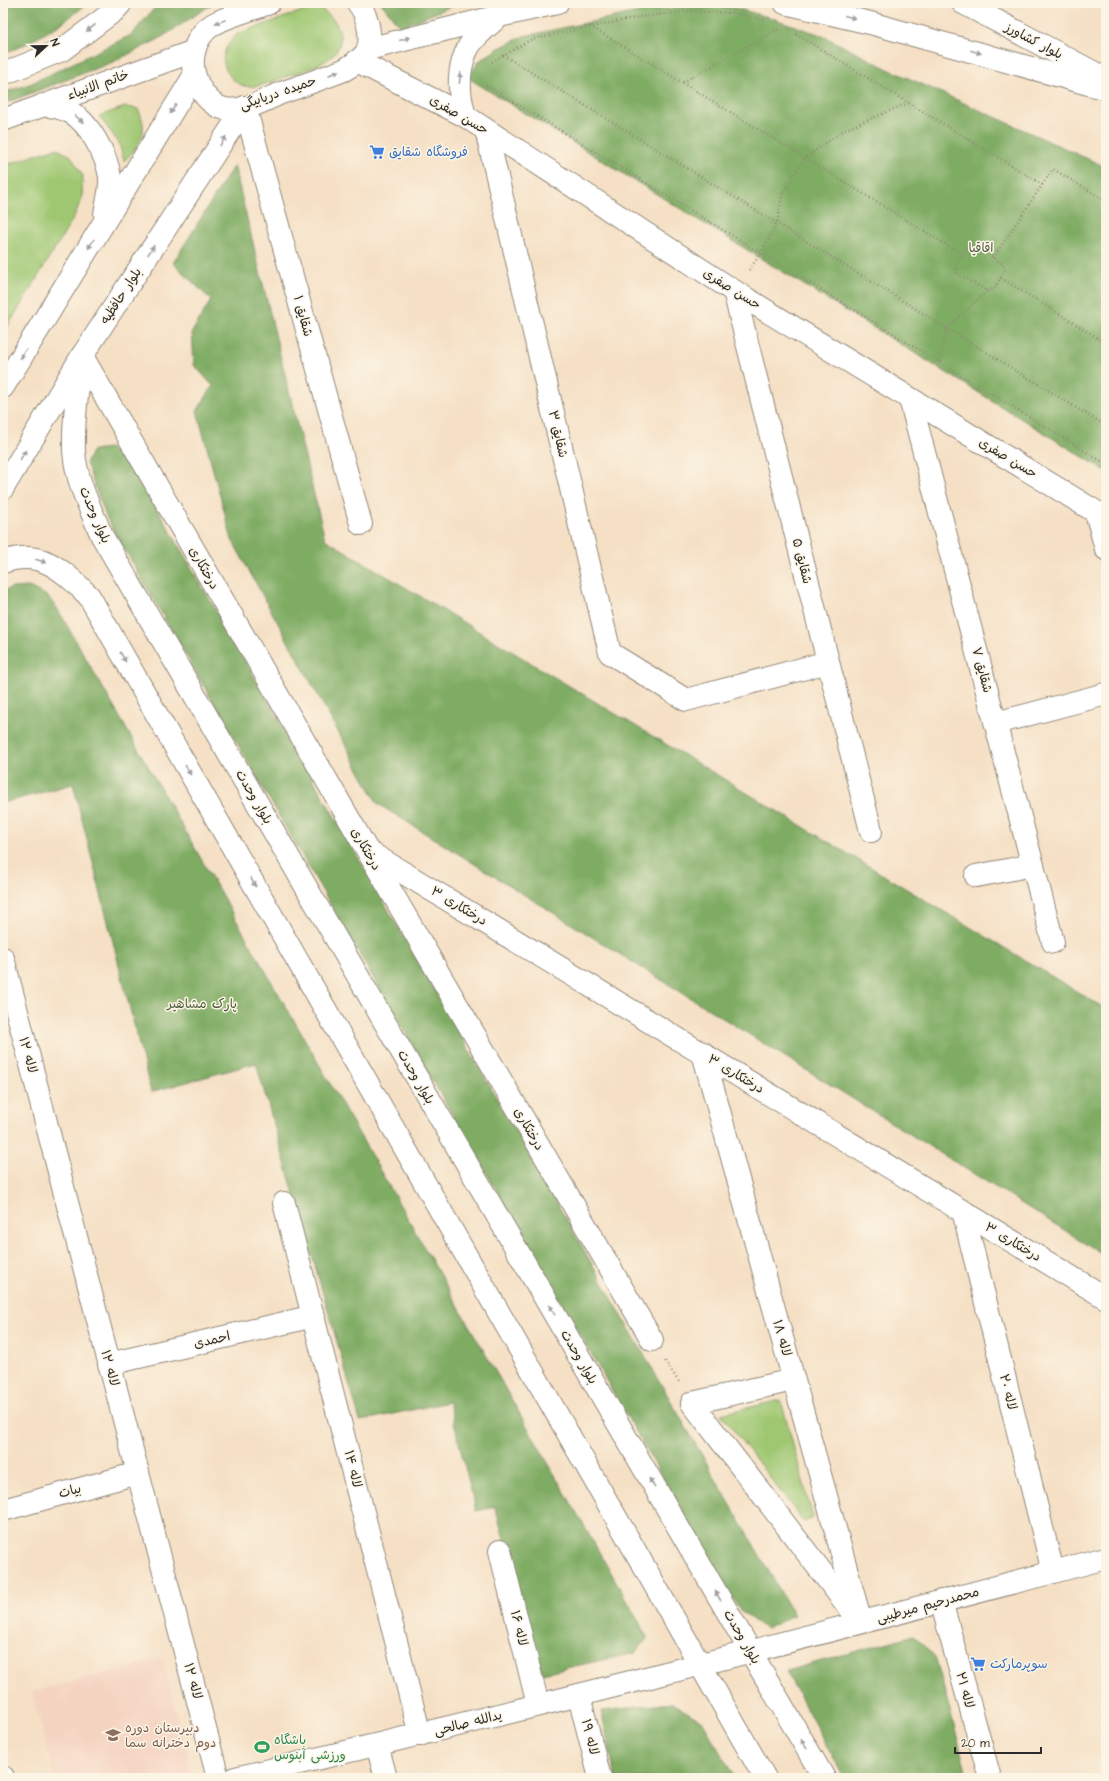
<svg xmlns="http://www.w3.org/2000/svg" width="1109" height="1781" font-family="'Architects Daughter','Playpen Sans Arabic',sans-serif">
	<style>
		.built { fill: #f5d3c1 }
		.green { fill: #9fc772; stroke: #65794e }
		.forest { fill: #7fac64; stroke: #556c48 }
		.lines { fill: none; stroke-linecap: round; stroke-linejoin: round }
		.minor-casing { stroke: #908678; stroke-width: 24 }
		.major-casing { stroke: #908678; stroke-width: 24 }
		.path { stroke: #908678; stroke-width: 2.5; stroke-dasharray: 1 3; stroke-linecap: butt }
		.minor { stroke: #fff; stroke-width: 22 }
		.major { stroke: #fff; stroke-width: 22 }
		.oneway { fill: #a0a0a0 }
		.labels { text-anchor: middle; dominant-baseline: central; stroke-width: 3; stroke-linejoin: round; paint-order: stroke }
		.street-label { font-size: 13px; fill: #2b2b2b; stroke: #fcf5e5 }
		.shop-label { font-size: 13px; fill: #366cbe; stroke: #fcf5e5; text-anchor: start }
		.park-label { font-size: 13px; fill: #4e5a40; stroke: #fcf5e5 }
		.education-label { font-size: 13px; fill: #785e54; stroke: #fcf5e5; text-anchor: start }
		.leisure-label { font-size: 13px; fill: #27864d; stroke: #fcf5e5; text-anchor: start }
	</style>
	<rect width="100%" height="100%" fill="#fcf5e5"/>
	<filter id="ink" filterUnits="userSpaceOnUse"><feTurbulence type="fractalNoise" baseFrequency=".025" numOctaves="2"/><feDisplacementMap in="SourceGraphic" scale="8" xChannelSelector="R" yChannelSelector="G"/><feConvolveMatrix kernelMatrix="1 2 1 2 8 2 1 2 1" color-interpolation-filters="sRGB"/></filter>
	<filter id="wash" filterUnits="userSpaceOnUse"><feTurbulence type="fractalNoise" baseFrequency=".012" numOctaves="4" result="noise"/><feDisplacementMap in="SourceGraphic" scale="16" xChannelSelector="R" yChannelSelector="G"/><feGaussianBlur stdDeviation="0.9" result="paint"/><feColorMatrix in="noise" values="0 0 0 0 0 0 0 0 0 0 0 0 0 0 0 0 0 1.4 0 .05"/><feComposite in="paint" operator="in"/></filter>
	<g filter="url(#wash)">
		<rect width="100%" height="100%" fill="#f5e0c5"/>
		<polygon class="built" points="162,1658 194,1778 55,1778 32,1692"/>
		<g class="green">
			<path d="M319,8C329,14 335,19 339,30C349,60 305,70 285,77C273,81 257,89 244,86C234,83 228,75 225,67C220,53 228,44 237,34L305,10Z"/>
			<path d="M125,107L138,109C150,131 140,146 124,161L119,143L99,116Z"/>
			<polygon points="56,148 71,156 83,176 82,198 73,219 3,334 3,166"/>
			<polygon points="781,1400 813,1518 804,1522 721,1414"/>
		</g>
		<g class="forest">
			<path d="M3,3H88C62,25 35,41 3,54Z"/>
			<polygon points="159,3 214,3 159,39 113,62 3,104 3,93 32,83 131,35"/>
			<polygon points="381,3 460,3 400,27"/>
			<polygon points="691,6 735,8 772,18 821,35 886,68 1106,167 1106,471 468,78 479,61 499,48 524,36 638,12"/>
			<polygon points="234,165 325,539 1106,1009 1106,1256 378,804 232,540 197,411 213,386 194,365 192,332 211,300 173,263"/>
			<polygon points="109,448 125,461 149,494 794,1615 766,1629 740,1611 107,519 86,463 93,450"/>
			<polygon points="29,587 47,596 57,608 648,1637 636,1653 542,1673 495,1507 476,1511 449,1402 360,1421 256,1063 151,1092 73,784 3,803 3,591 11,588"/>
			<polygon points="914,1635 936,1659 968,1778 844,1778 786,1671"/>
			<polygon points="672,1703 702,1721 735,1778 616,1778 601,1711"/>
		</g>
	</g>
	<g filter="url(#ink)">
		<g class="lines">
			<g class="minor-casing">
				<g id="minor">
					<polyline points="357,61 465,116 734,291 1106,518"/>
					<polyline points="245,107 361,524"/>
					<polyline points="486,130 610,653 686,700 828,662"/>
					<polyline points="734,291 871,831"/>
					<path d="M82,356C78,387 73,420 74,451C76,481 91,510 102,536L824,1778"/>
					<polyline points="82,356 367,850 652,1340"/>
					<polyline points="910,399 1053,942"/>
					<polyline points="1096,512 1106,549"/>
					<path d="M3,562C42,548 63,571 89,596L765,1778"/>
					<polyline points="996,723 1106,694"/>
					<polyline points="369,852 1106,1298"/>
					<polyline points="976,876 1033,865"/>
					<polyline points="3,958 218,1778"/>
					<polyline points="703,1053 861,1622"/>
					<polyline points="284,1203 420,1735"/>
					<polyline points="963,1211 1053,1572"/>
					<polyline points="109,1364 314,1316"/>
					<polyline points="793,1380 692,1403 854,1614"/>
					<polyline points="3,1510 138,1473"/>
					<polyline points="500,1551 538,1705"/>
					<polyline points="941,1601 990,1778"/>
					<polyline points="579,1696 600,1778"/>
					<polyline points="377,1745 386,1778"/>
					<polyline points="3,1777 3,1778"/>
					<path d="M235,1778C526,1711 816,1635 1106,1558"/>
				</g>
			</g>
			<g class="major-casing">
				<g id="major">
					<path d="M269,3C254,9 224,17 212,25C193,38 188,63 198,84C203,95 213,107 226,109C245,112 265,100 281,93C302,86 323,78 344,70C352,65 364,59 368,49C372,35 367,14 358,3"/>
					<polyline points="785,3 870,23 1106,89"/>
					<polyline points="963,3 1106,79"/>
					<polyline points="368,49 499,16 557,3"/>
					<polyline points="3,74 62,50 114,11 121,3"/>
					<path d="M43,105C52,106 62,108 70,112C89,122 107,156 110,177C111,189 107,202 105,214"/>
					<path d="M465,116C458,93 457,68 469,46C476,35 488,26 498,17"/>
					<polyline points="3,120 194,51"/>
					<polyline points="3,387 194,76"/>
					<polyline points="3,488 82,356 245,107"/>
				</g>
			</g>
			<g class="path">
				<polyline points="590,26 963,255"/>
				<polyline points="796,34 1043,185"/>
				<polyline points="503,55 1106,426"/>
				<polyline points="492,62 532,39 639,17 692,11 735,13 766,20"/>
				<polyline points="683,82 779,29"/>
				<polyline points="486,85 1106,464"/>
				<polygon points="974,246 1003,264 1005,270 994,289 987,291 957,273 956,266 967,248"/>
				<polyline points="993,258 1053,169 1106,201"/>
				<polyline points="749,270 761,253 777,223 783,192 805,158 844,130 908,103"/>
				<polyline points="1001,278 1106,343"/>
				<polyline points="939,362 947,328 987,291"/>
				<polyline points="665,1361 679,1382"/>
			</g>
			<use href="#minor" class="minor"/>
			<use href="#major" class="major"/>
		</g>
		<defs><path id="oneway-solid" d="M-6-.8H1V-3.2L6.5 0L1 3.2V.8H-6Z"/></defs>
		<g class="oneway">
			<use href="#oneway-solid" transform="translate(850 17) rotate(15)"/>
			<use href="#oneway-solid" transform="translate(220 22) rotate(159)"/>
			<use href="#oneway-solid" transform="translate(91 28) rotate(143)"/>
			<use href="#oneway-solid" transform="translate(405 39) rotate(-15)"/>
			<use href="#oneway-solid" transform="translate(976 52) rotate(16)"/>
			<use href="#oneway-solid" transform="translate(334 73) rotate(-21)"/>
			<use href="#oneway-solid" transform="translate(460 78) rotate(-83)"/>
			<use href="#oneway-solid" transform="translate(173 109) rotate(122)"/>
			<use href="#oneway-solid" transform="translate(79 119) rotate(42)"/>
			<use href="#oneway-solid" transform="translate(223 141) rotate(-57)"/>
			<use href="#oneway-solid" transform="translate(91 244) rotate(121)"/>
			<use href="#oneway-solid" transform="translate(151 250) rotate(-57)"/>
			<use href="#oneway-solid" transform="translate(23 354) rotate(121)"/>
			<use href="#oneway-solid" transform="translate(23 455) rotate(-59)"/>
			<use href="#oneway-solid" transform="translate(41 561) rotate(17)"/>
			<use href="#oneway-solid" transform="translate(123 657) rotate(60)"/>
			<use href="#oneway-solid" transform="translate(188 770) rotate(60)"/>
			<use href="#oneway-solid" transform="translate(253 882) rotate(60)"/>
			<use href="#oneway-solid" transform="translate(552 1310) rotate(-120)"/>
			<use href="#oneway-solid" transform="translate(652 1483) rotate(-120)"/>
			<use href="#oneway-solid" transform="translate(718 1596) rotate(-120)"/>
			<use href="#oneway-solid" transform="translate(804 1744) rotate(-120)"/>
		</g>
	</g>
	<defs>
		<g id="supermarket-bare" transform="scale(1.2)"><path d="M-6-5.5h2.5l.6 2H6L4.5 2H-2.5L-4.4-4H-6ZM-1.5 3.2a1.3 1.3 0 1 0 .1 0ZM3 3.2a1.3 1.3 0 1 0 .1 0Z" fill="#3f7fe0" stroke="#fcf5e5" stroke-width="2.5" paint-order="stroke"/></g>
		<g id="school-bare" transform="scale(1.2)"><path d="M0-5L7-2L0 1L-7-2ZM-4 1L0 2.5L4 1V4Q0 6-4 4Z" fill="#8d6e63" stroke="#fcf5e5" stroke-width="2.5" paint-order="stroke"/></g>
		<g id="stadium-bare" transform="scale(1.2)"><path d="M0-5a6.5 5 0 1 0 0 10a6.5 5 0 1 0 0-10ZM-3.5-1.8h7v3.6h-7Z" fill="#2e9e5b" stroke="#fcf5e5" stroke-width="2.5" paint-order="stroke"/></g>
	</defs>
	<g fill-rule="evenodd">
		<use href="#supermarket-bare" x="377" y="152"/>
		<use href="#supermarket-bare" x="978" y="1664"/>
		<use href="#school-bare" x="113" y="1735"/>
		<use href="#stadium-bare" x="262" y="1747"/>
	</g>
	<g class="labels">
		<g class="street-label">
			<text transform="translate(1034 41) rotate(28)">بلوار کشاورز</text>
			<text transform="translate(98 85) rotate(-20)">خاتم الانبیاء</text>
			<text transform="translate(278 93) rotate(-19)">حمیده دریابیگی</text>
			<text transform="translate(459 115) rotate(30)">حسن صفری</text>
			<text transform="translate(732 289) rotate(32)">حسن صفری</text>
			<text transform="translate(121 296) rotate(-57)">بلوار حافظیه</text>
			<text transform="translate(303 316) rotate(75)">شقایق ۱</text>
			<text transform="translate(558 434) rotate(77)">شقایق ۳</text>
			<text transform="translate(1008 458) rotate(31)">حسن صفری</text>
			<text transform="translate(95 515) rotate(67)">بلوار وحدت</text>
			<text transform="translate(802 561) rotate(76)">شقایق ۵</text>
			<text transform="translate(204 568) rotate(60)">درختکاری</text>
			<text transform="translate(982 670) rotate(75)">شقایق ۷</text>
			<text transform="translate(254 797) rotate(60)">بلوار وحدت</text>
			<text transform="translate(366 849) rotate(60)">درختکاری</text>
			<text transform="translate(459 906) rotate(31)">درختکاری ۳</text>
			<text transform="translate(28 1055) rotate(75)">لاله ۱۲</text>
			<text transform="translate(736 1074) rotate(31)">درختکاری ۳</text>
			<text transform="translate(416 1077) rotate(60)">بلوار وحدت</text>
			<text transform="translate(529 1129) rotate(60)">درختکاری</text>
			<text transform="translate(1013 1242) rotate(31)">درختکاری ۳</text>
			<text transform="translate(782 1338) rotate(74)">لاله ۱۸</text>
			<text transform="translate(212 1340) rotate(-13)">احمدی</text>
			<text transform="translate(579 1357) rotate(60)">بلوار وحدت</text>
			<text transform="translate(110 1368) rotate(75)">لاله ۱۲</text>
			<text transform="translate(1008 1392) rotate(76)">لاله ۲۰</text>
			<text transform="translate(353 1469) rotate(76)">لاله ۱۴</text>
			<text transform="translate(70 1491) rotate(-15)">بیات</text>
			<text transform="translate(928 1605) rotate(-15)">محمدرحیم میرطیبی</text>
			<text transform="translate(519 1628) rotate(76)">لاله ۱۶</text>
			<text transform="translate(742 1637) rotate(60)">بلوار وحدت</text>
			<text transform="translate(193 1681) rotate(75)">لاله ۱۲</text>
			<text transform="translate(965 1690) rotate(75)">لاله ۲۱</text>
			<text transform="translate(468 1723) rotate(-14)">یدالله صالحی</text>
			<text transform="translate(590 1737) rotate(76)">لاله ۱۹</text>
		</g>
		<g class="shop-label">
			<text x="389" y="152">فروشگاه شقایق</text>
			<text x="990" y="1664">سوپرمارکت</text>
		</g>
		<g class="park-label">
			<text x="981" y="248">اقاقیا</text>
			<text x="202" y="1004">پارک مشاهیر</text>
		</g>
		<g class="education-label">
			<text x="125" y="1728">دبیرستان دوره<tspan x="125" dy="15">دوم دخترانه سما</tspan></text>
		</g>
		<g class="leisure-label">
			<text x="274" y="1740">باشگاه<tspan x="274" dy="15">ورزشی آبنوس</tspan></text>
		</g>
	</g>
	<rect width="1109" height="1781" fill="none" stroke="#fcf5e5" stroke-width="16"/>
	<g transform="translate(46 46) rotate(68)" stroke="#fcf5e5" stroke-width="3" paint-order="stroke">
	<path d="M0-3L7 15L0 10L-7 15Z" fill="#2b2b2b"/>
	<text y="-6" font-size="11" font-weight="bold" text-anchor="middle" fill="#2b2b2b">N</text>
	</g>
	<path d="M955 1747v6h86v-6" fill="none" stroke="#2b2b2b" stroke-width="2"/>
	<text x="961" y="1747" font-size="12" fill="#2b2b2b" stroke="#fcf5e5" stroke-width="3" paint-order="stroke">20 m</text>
</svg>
